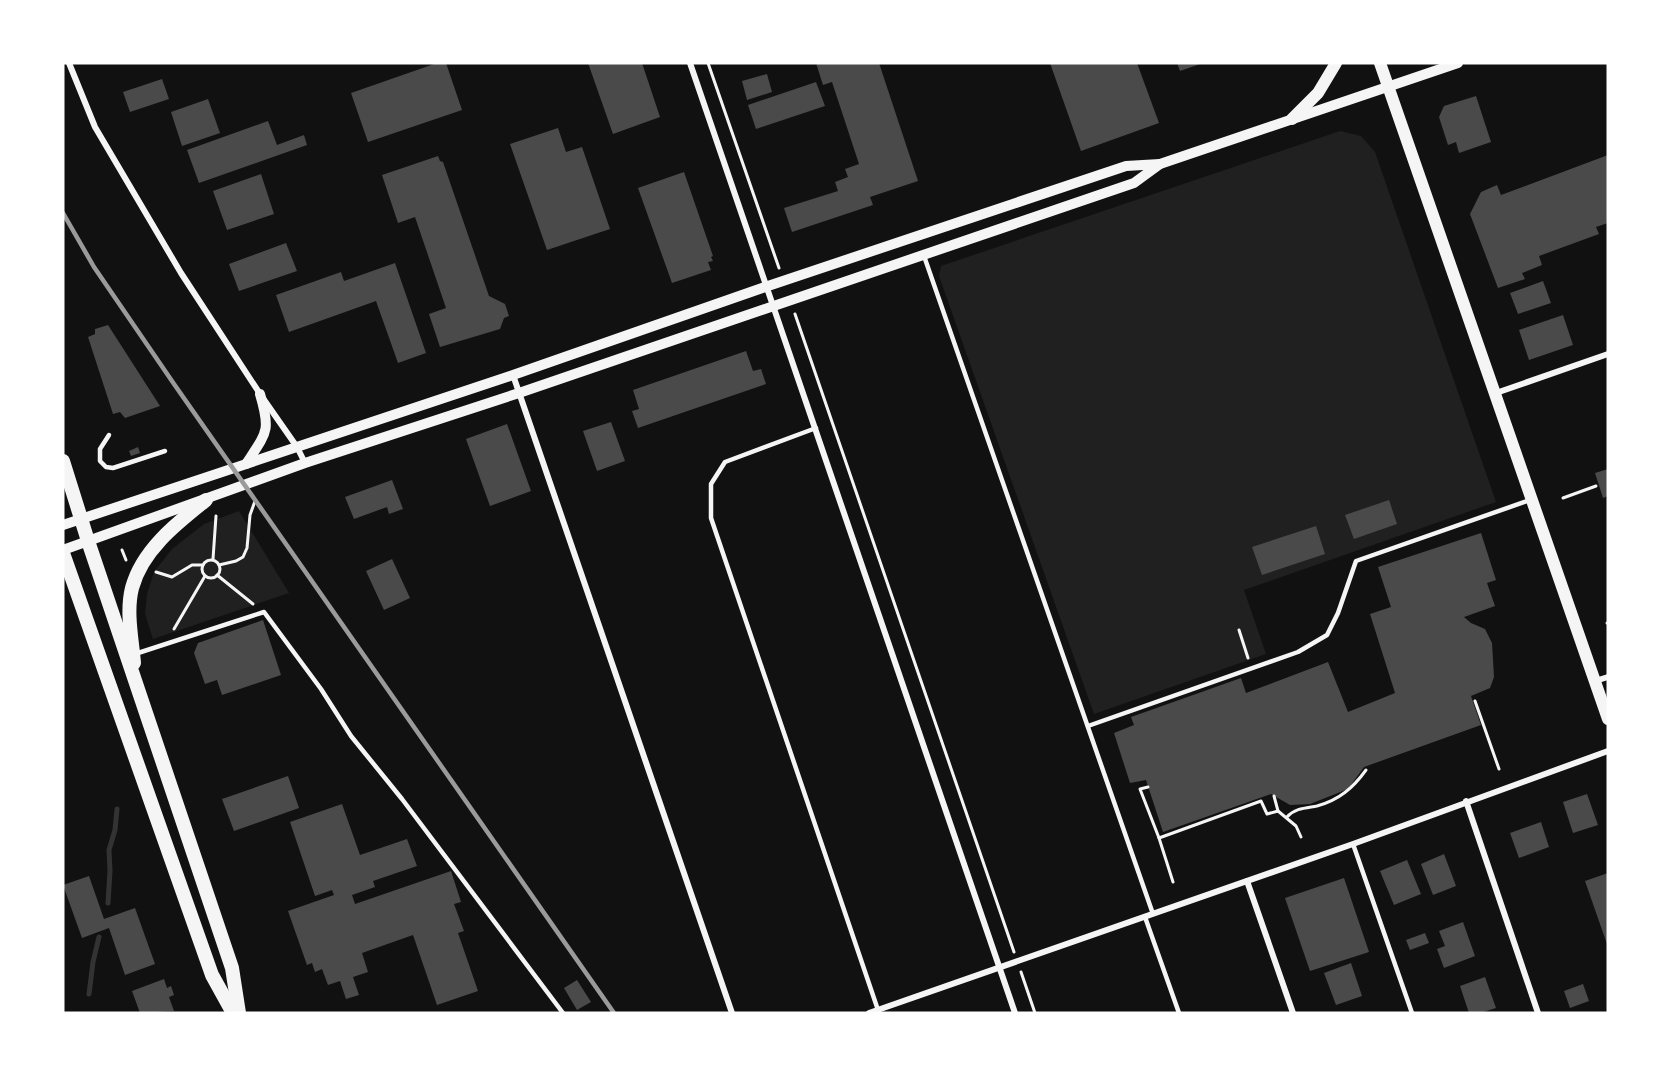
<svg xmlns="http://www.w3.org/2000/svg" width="1671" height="1076" font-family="Arial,sans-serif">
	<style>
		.green { fill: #202020 }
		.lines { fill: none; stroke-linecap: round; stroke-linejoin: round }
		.stream { stroke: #333; stroke-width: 5 }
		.building { fill: #4a4a4a }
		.path { stroke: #f5f5f5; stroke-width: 3 }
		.service { stroke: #f5f5f5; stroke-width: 4.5 }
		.minor { stroke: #f5f5f5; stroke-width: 6 }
		.tertiary { stroke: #f5f5f5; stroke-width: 10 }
		.secondary { stroke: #f5f5f5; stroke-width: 12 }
		.trunk { stroke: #f5f5f5; stroke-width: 14 }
		.rail { stroke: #9a9a9a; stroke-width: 4.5 }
	</style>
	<rect width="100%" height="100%" fill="#111"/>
	<g class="green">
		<polygon points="1340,131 1361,136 1375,152 1496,502 1244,590 1266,654 1094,714 939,276 941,266"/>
		<polygon points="239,511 289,593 153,639 145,614 147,594 154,572 172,549 204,524"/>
	</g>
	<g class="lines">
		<g class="stream">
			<polyline points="108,903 110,871 109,850 115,830 117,809"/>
			<polyline points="89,994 93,962 99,937"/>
		</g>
	</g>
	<g class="building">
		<polygon points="437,63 446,63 462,110 368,142 351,93"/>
		<polygon points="588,63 642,63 660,117 613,134"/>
		<polygon points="816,63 879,63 918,181 870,197 873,205 792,232 784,208 838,191 835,182 848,177 845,169 859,164 832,82 823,85"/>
		<polygon points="1050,63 1137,63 1159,123 1081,151"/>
		<polygon points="1177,63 1203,63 1180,71"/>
		<polygon points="767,74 772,92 747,100 742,81"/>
		<polygon points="162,79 169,99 130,112 123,92"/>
		<polygon points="816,82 825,106 756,129 748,105"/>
		<polygon points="1476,96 1491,142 1459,153 1456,142 1448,145 1439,117 1444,106"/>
		<polygon points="208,99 220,133 182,146 171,112"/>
		<polygon points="268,121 277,145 304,135 307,145 199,183 187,150"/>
		<polygon points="558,128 566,152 582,147 610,229 547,250 510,144"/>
		<polygon points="1608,155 1608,223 1596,227 1599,234 1539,256 1542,265 1522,273 1525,279 1498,288 1470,214 1481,192 1497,185 1501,195"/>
		<polygon points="438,156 440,161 443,162 489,296 505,304 509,316 504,318 500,329 440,347 429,314 446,308 415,217 398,223 382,175"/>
		<polygon points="684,172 713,256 711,257 713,261 708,262 711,270 672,283 638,188"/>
		<polygon points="261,174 274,214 227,230 213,191"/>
		<polygon points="286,243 297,271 239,291 229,264"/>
		<polygon points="395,263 426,353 398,363 376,301 289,332 276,295 341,272 344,281"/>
		<polygon points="1543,281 1551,303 1518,314 1510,293"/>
		<polygon points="1563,315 1573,345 1529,360 1519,330"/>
		<polygon points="108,325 160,406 125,418 120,412 113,414 88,337 95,334 95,329"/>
		<polygon points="746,351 753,371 761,369 766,384 638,428 632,411 639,409 633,390"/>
		<polygon points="611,422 625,461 597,471 583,431"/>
		<polygon points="507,424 531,491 490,506 466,439"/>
		<polygon points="138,447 140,453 131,456 129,451"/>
		<polygon points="1608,469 1608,496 1603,498 1595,473"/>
		<polygon points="392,480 403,509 389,514 387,507 354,519 345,497"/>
		<polygon points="1389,500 1397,524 1354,539 1345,515"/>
		<polygon points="1316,526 1325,554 1262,575 1252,547"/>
		<polygon points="1481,533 1496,580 1487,583 1495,606 1464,617 1471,623 1485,629 1492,643 1494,677 1490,688 1471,696 1481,725 1364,767 1348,789 1310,804 1290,805 1271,794 1163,832 1146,780 1130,783 1114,733 1134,725 1131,717 1241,678 1246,693 1328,662 1348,712 1395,693 1370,614 1391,607 1378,567"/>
		<polygon points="392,559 410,598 384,610 366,571"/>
		<polygon points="263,620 281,675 222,695 217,680 205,684 194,653 198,643"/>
		<polygon points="288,776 299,808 234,831 222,799"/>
		<polygon points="1587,794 1598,825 1573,833 1563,802"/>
		<polygon points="342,804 360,855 407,839 417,866 373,881 375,887 352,895 355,904 451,871 461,902 454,904 464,931 458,933 478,991 437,1005 413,935 362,953 368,972 353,977 359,995 346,999 340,981 328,985 322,969 315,972 312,963 307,965 288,911 334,895 332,890 315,896 290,822"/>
		<polygon points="1541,822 1549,847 1519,858 1510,833"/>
		<polygon points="1444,854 1456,886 1433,895 1421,864"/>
		<polygon points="1407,860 1421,894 1394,905 1380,871"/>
		<polygon points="1608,873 1608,947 1585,881"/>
		<polygon points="89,876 104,919 135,908 155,964 125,975 109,928 82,938 63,885"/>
		<polygon points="1344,878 1369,952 1310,971 1285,898"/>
		<polygon points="1463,922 1475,956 1444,968 1437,949 1445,946 1439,931"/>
		<polygon points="1425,933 1429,943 1410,950 1406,940"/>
		<polygon points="1351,963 1362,996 1336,1005 1324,973"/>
		<polygon points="1485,977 1496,1008 1480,1013 1469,1013 1460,986"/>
		<polygon points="164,979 167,988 171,986 174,995 169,997 174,1011 140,1013 132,991"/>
		<polygon points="577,980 591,1002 577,1010 564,988"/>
		<polygon points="1583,984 1589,1001 1570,1008 1564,991"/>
	</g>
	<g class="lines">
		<g class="path">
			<polyline points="708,63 779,268"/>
			<polyline points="795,314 1014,952"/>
			<polyline points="1563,498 1596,486"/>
			<polyline points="122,550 126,560"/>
			<polyline points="213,559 216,516"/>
			<circle cx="211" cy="569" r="9"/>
			<polyline points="219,565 236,561 243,557 247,548 250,515 255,501"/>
			<polyline points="156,572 172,577 192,565 203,565"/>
			<polyline points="217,575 253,604"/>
			<polyline points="1607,623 1608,623"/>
			<polyline points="174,629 205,576"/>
			<polyline points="1239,630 1248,658"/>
			<polyline points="1475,701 1499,769"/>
			<polyline points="1148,787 1140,789 1159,838"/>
			<polyline points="1274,796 1278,811 1296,826 1301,837"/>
			<path d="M1287,817C1295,808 1306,808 1317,806C1339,800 1353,788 1366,770"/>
			<polyline points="1173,882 1159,838 1261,801 1267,814 1278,811"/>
			<polyline points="1021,972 1035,1013"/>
		</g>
		<g class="service">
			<polyline points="924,256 1153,914"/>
			<polyline points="816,428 725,462 711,484 711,518 878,1010"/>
			<polyline points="109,435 100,449 100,461 106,467 113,468 165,451"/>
			<polyline points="135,654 264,612 321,689 351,736 402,799 563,1013"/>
			<polyline points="1088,726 1298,652 1327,635 1338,613 1356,561 1530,500"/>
			<polyline points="1353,844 1412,1013"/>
			<polyline points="1145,917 1179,1013"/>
		</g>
		<g class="minor">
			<polyline points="69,63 95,127 181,273 260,394 297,447 305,463"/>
			<polyline points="690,63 1015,1013"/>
			<polyline points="513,375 732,1013"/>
			<polyline points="1496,393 1608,354"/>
			<polyline points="1595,681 1608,677"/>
			<polyline points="1466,801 1538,1013"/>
			<polyline points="1247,881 1293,1013"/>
			<polyline points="869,1013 1353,844 1608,751"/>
		</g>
		<g class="tertiary">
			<path d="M246,464C267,432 271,431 260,394"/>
			<polyline points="63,525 513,375 768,286 1126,166 1160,164"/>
			<polyline points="63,550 305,463 519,393 1134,183 1160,164 1458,63"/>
		</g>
		<g class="secondary">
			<polyline points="1380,63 1608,719"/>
			<polyline points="1292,119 1318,93 1336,63"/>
		</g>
		<g class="trunk">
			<polyline points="63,461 88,541 232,968 239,1013"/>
			<polyline points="63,553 212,975 233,1013"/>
			<path d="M134,663C132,639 126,612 132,588C142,550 177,523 206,500"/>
		</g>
		<polyline class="rail" points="63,213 94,267 174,384 614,1013"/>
	</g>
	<rect width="1671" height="1076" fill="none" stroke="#ffffff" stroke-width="129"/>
</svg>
